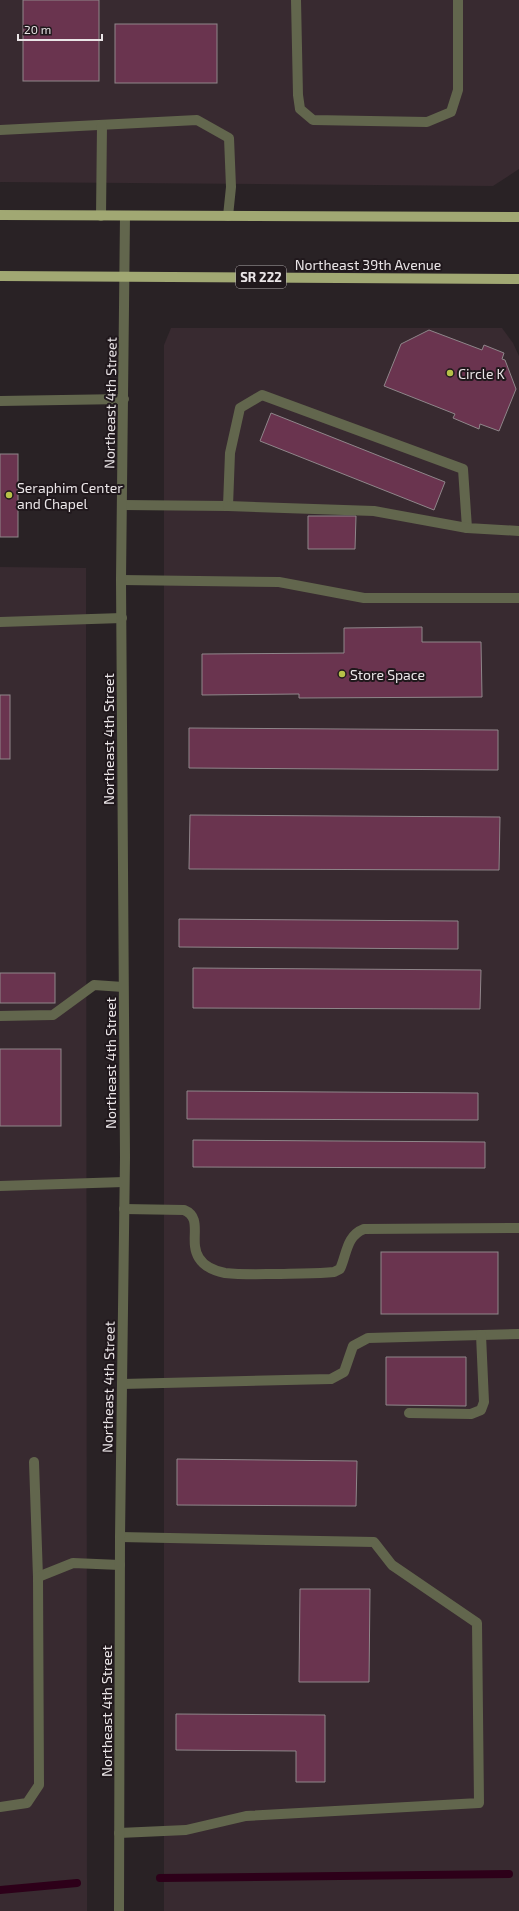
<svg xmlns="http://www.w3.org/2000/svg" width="519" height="1911" font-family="'Exo 2',sans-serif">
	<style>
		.built { fill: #382a30 }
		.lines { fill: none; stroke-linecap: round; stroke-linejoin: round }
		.stream { stroke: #2d0019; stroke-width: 8 }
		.building { fill: #6a344f; stroke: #8f868a }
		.minor { stroke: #62664d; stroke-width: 10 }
		.major { stroke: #a1a873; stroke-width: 10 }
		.poi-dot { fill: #b6c148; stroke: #20181c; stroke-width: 1.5 }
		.labels { text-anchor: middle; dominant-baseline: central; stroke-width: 4; stroke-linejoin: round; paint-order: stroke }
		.shield { fill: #20181c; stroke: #ada8aa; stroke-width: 1 }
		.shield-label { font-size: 13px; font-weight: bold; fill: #eae5e7 }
		.street-label { font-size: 14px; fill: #eae5e7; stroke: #20181c }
		.poi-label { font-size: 14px; fill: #eae5e7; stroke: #20181c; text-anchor: start }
	</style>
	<rect width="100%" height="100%" fill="#292225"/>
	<g class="built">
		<polygon points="0,0 519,0 519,169 493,186 0,182"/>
		<polygon points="171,328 502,328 513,343 519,356 519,1911 164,1911 164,345"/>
		<polygon points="0,567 86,568 87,1911 0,1911"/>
	</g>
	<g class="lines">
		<g class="stream">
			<polyline points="160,1878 509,1874"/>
			<polyline points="0,1890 77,1883"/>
		</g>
	</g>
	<g class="building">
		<rect x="23" y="0" width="76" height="81"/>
		<rect x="115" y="24" width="102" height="59"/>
		<polygon points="429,330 482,350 484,345 504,353 502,359 505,360 516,389 499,431 480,424 479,429 453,418 455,414 384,386 401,344"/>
		<polygon points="271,413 445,482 434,510 260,441"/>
		<rect x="0" y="454" width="18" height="83"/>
		<polygon points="308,516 356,516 355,549 308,549"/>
		<polygon points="422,627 422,642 481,642 482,697 299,698 299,694 202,695 202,654 344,653 344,628"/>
		<rect x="0" y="695" width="10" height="64"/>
		<polygon points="189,728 498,730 498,770 189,768"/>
		<polygon points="190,815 500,817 499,870 189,869"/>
		<polygon points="179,919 458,921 458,949 179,947"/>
		<polygon points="193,968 481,970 480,1009 193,1008"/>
		<rect x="0" y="973" width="55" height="30"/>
		<rect x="0" y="1049" width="61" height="77"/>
		<polygon points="187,1091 478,1093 478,1120 187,1119"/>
		<polygon points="193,1140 485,1142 485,1168 193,1167"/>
		<rect x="381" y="1252" width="117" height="62"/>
		<polygon points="386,1357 466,1357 466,1406 386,1405"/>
		<polygon points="177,1459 357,1461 356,1506 177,1505"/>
		<polygon points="300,1589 370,1589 369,1682 299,1682"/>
		<polygon points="176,1714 325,1715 325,1782 296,1782 296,1751 176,1750"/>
	</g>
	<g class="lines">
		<g class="minor">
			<polyline points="296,0 298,95 300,109 313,120 427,122 451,112 458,90 458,0"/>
			<polyline points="0,130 197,120 229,138 231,187 228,216"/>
			<polyline points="101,216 102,125"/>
			<polyline points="0,401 124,399"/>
			<polyline points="123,505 228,506 230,453 240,408 262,395 463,469 467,528 519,531"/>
			<polyline points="228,506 374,511 467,528"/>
			<polyline points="121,580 279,582 364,598 519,598"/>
			<polyline points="0,622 122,618"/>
			<polyline points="0,1016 53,1015 94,985 123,987"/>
			<polyline points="0,1186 124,1182"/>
			<path d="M124,1209L184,1210C204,1218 188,1241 199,1258C204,1266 215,1271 225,1273C243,1275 262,1274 280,1274C298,1273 316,1274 334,1272L340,1269C347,1254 346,1236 364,1229L519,1228"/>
			<polyline points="122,1384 331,1379 344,1372 353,1346 368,1338 519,1334"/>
			<polyline points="409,1413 471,1414 481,1410 484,1402 481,1335"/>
			<polyline points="34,1462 38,1577"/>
			<polyline points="0,1807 27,1803 39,1785 38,1577 73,1563 120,1565"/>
			<polyline points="119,1833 186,1830 246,1816 479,1803 477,1623 392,1565 374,1542 120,1537"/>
			<polyline points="119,1911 120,1537 125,1157 121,580 125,216"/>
		</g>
		<g class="major">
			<polyline points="0,215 519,217"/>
			<polyline points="0,276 519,279"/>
		</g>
	</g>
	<g class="poi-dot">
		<circle cx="450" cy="373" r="4"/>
		<circle cx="9" cy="495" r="4"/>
		<circle cx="342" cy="674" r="4"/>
	</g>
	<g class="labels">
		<rect class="shield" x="236" y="266" width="50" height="22" rx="3"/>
		<g class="shield-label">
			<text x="261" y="277">SR 222</text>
		</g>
		<g class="street-label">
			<text x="368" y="264">Northeast 39th Avenue</text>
			<text transform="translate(110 403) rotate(-89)">Northeast 4th Street</text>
			<text transform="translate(108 739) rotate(-90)">Northeast 4th Street</text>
			<text transform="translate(110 1063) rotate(-90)">Northeast 4th Street</text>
			<text transform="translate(108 1387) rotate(-89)">Northeast 4th Street</text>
			<text transform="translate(106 1711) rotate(-90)">Northeast 4th Street</text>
		</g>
		<g class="poi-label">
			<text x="458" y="373">Circle K</text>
			<text x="17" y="487">Seraphim Center<tspan x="17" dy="16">and Chapel</tspan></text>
			<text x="350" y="674">Store Space</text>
		</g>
	</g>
	<path d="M18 34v6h84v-6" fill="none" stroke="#eae5e7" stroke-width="2"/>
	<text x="24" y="34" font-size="12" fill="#eae5e7" stroke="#20181c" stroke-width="3" paint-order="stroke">20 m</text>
</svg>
